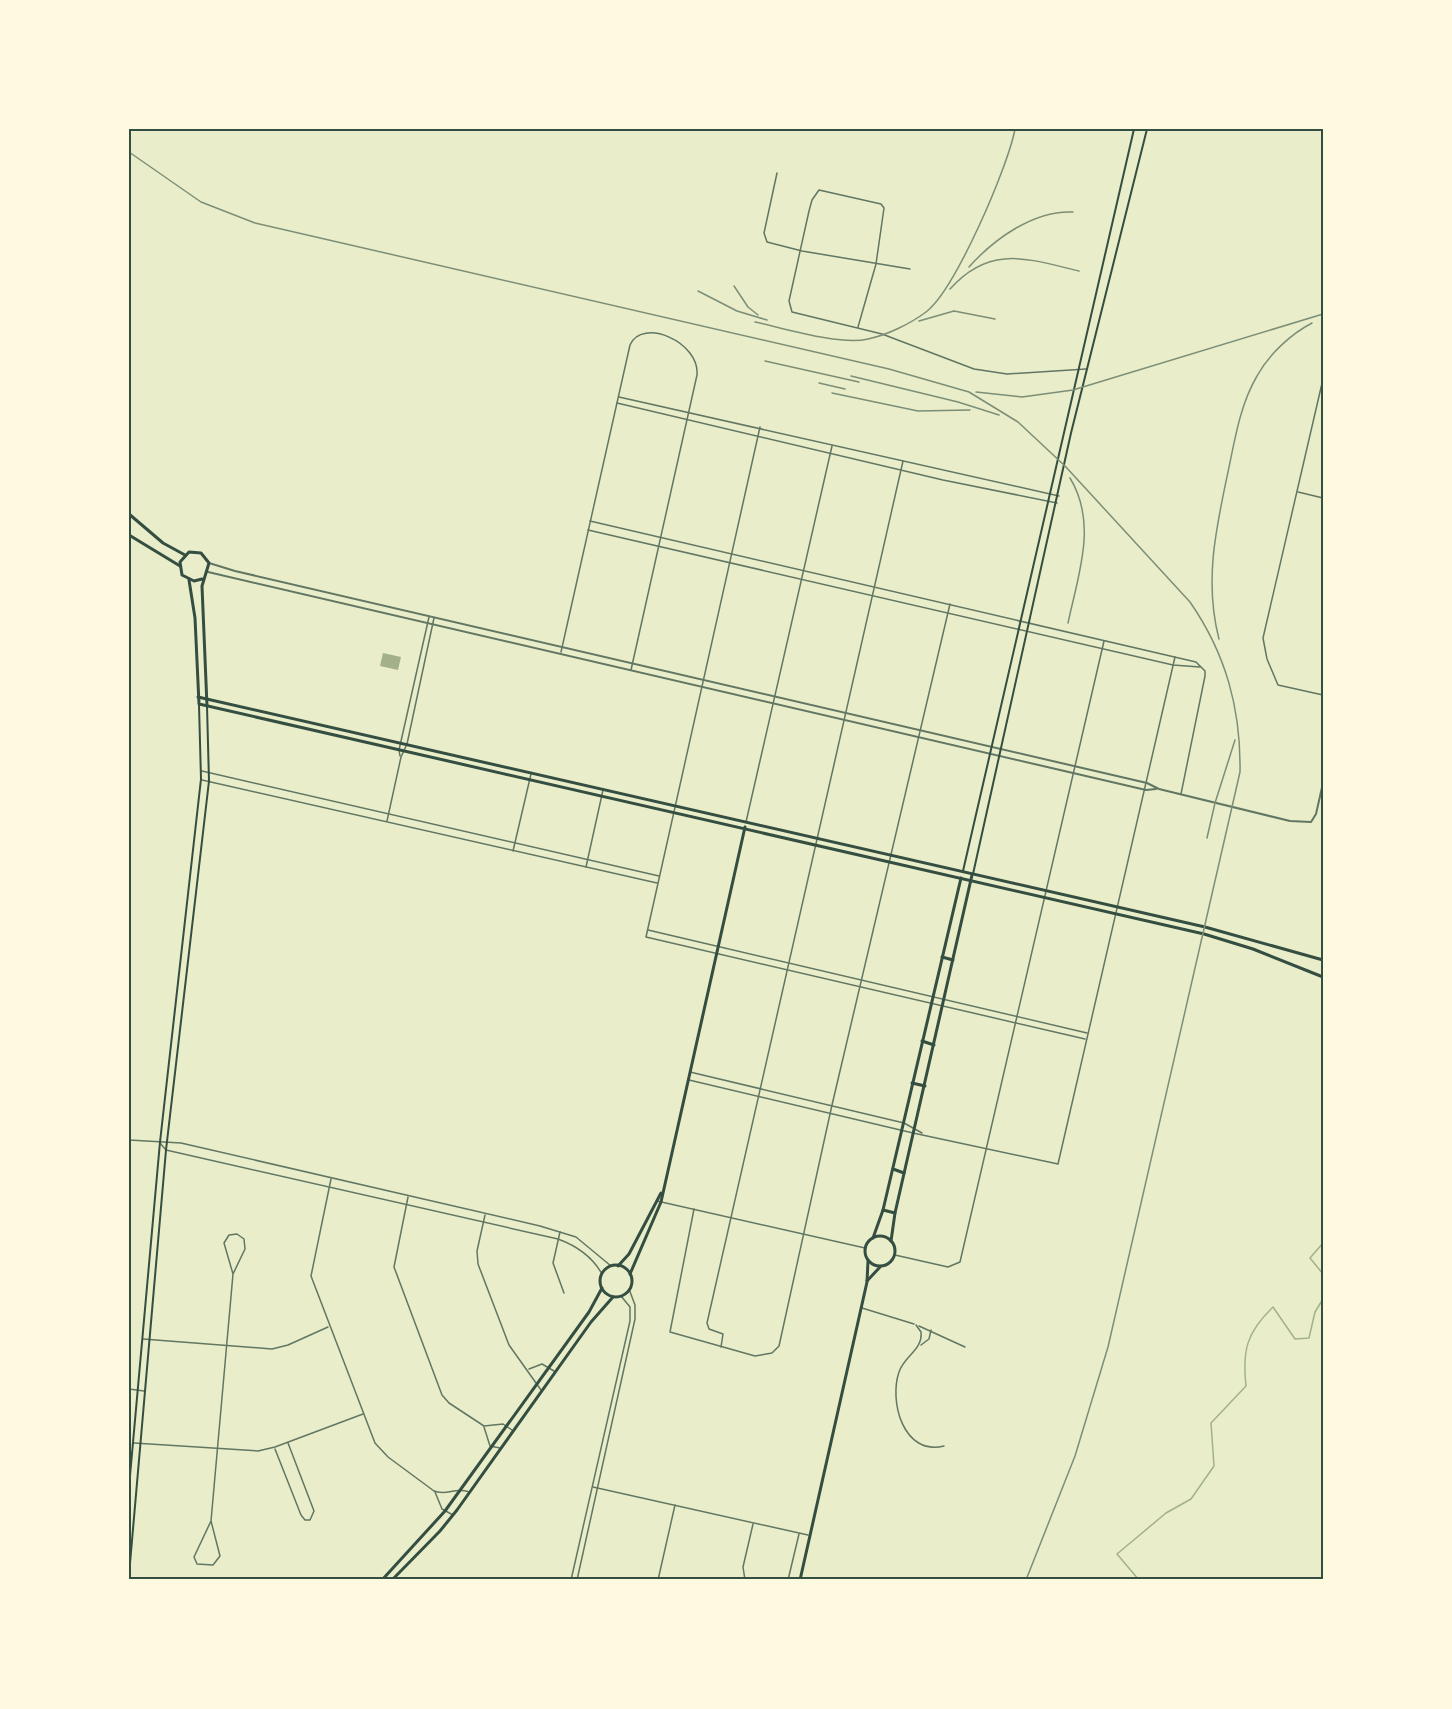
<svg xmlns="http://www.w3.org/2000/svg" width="1452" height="1709" font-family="'Zilla Slab',serif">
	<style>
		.water { fill: #a3b18a }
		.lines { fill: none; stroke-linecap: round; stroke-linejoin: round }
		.stream { stroke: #a3b18a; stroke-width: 1.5 }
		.minor { stroke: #617663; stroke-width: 1.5 }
		.tertiary { stroke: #617663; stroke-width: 2 }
		.secondary { stroke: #344e41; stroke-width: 2 }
		.trunk { stroke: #344e41; stroke-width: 3 }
		.rail { stroke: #7c8e77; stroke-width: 1.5 }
		.neatline { fill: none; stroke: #344e41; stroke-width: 2 }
	</style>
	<rect width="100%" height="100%" fill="#e9edc9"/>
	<polygon class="water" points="383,653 401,657 398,670 380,666"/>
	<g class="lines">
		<g class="stream">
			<polyline points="1323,1243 1310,1258 1323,1274"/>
			<path d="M1139,1580L1117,1554L1166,1513L1191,1499L1214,1466L1211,1423L1246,1386C1242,1350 1247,1332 1273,1307L1295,1339L1309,1338L1315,1312L1323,1299"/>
		</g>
		<g class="minor">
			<polyline points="777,173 764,233 767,242 802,251 910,269"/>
			<polyline points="858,327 876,264 884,208 881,204 819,190 812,200 809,211 789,301 792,312 882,334 974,369 1007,374 1086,369"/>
			<polyline points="1323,379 1263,638 1267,659 1278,685 1323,695"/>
			<polyline points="619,397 1059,496"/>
			<polyline points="617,403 943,480 1057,503"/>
			<polyline points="760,427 646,937 1085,1039"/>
			<polyline points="1298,492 1323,498"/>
			<polyline points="590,521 1196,662 1205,671 1205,676 1181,794"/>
			<polyline points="588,530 1173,665 1200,667"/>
			<path d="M561,652L630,345C642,317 700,342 697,375L631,670"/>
			<polyline points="400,756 399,750 429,617"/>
			<polyline points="202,771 659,876"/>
			<polyline points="202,780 657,883"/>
			<polyline points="387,821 401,757 407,744 434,618"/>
			<polyline points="746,822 832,446"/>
			<polyline points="513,851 531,774"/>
			<polyline points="586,867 603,790"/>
			<polyline points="648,930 1087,1033"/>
			<polyline points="690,1072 904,1123 922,1133"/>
			<polyline points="689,1080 913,1133 1058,1164 1175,657"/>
			<polyline points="129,1140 181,1143 540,1226 576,1237 611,1266"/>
			<path d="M160,1143L166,1150L558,1239C577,1246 592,1256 602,1274"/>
			<path d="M331,1179L311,1276L375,1443L388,1457L434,1491C446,1496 456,1487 469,1492"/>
			<polyline points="408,1197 394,1267 442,1395 449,1403 484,1426 503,1424 512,1430"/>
			<polyline points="657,1201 865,1248"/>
			<polyline points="694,1209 670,1332 755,1356 772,1353 779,1346 832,1105 950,604"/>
			<polyline points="485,1215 477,1251 478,1264 509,1345 541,1390"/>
			<polyline points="560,1232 553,1263 564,1293"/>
			<polyline points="895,1255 948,1267 960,1262 1104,641"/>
			<polyline points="862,1308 914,1324"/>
			<path d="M916,1325L921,1332C923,1350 904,1356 899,1372C889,1401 903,1456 944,1446"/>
			<polyline points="919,1326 965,1347"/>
			<polyline points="143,1339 272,1349 288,1345 328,1327"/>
			<polyline points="921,1345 929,1339 931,1330"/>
			<polyline points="721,1347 723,1334 709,1329 707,1323 903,461"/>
			<polyline points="529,1369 542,1364 554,1371"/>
			<polyline points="129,1389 144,1391"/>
			<polyline points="484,1427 490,1446 500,1448"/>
			<polyline points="134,1443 258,1451 275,1447 363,1414"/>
			<polyline points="275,1449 301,1515 305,1520 310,1520 314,1511 288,1443"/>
			<polyline points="593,1487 808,1535"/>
			<polyline points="435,1492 442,1509 453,1515"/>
			<polyline points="211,1521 194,1557 197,1564 213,1565 220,1556 211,1521 233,1274 245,1249 244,1239 237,1234 229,1235 224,1243 233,1274"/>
			<polyline points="572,1578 581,1580"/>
			<polyline points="571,1580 630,1321 630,1307 621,1296"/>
			<polyline points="577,1580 635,1319 635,1305 629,1289"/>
			<polyline points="658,1580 675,1505"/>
			<polyline points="745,1580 743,1567 753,1524"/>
			<polyline points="788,1580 799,1534"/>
		</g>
		<g class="tertiary">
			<polyline points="209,563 235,571 1147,783 1159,789 1290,821 1311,822 1316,814 1323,783"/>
			<polyline points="208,572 1073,773 1146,790 1156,789"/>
		</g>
		<g class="secondary">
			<polyline points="963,871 1134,129"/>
			<polyline points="973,874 1071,433 1147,129"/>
			<polyline points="129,1487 160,1142 201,779 199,705"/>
			<polyline points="129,1575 166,1150 209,781 207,706"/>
		</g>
		<g class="trunk">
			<polyline points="129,514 163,543 185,555"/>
			<polyline points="129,535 180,566"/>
			<polyline points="202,579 194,581 182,575 180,562 189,552 201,553 209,563 202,586 207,706"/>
			<polyline points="189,580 195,618 199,704 1204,934 1253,949 1323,977"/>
			<polyline points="198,697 1205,927 1323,960"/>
			<polyline points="942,957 953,960"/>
			<polyline points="922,1041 934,1045"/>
			<polyline points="912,1083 925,1086"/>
			<polyline points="893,1169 904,1173"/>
			<polyline points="883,1210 895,1213"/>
			<circle cx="880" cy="1251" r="15"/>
			<polyline points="873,1238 883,1210 961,878"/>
			<polyline points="891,1241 895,1213 972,875"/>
			<circle cx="616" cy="1281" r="16"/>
			<polyline points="618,1266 629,1254 661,1193"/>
			<polyline points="630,1274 661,1202 745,827"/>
			<polyline points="867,1281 880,1267"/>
			<polyline points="382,1580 445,1511 589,1312 602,1288"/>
			<polyline points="392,1580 440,1531 457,1510 591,1322 613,1297"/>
			<polyline points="800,1580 867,1282 868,1261"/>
		</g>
		<g class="rail">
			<path d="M129,152L201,202L255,223L889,369L969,392L1018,422L1065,466L1190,602C1226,654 1241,709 1240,772L1108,1347L1075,1456L1026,1580"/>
			<path d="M969,267C994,239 1034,210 1073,212"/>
			<polyline points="734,286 748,307 758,315"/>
			<path d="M950,289C990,244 1028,259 1079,271"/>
			<polyline points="698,291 737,311 767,320"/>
			<polyline points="919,321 954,311 995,319"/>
			<path d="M755,322C783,328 841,346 868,339C887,335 910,324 926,312C955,290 1008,167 1015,129"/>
			<polyline points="765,361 859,382"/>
			<polyline points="851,376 958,402 999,415"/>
			<polyline points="819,383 845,389"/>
			<polyline points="976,392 1022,397 1073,390 1323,314"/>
			<polyline points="832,393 918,411 970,410"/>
			<path d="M1068,623C1078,575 1098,524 1070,478"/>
			<path d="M1219,639C1204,582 1216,528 1228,472C1235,439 1240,405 1257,376C1269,354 1291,334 1312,323"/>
			<polyline points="1207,838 1215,803 1235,740"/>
		</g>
	</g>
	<rect width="1452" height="1709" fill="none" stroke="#fefae0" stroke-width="261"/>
	<rect x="130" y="130" width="1192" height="1448" class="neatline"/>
</svg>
